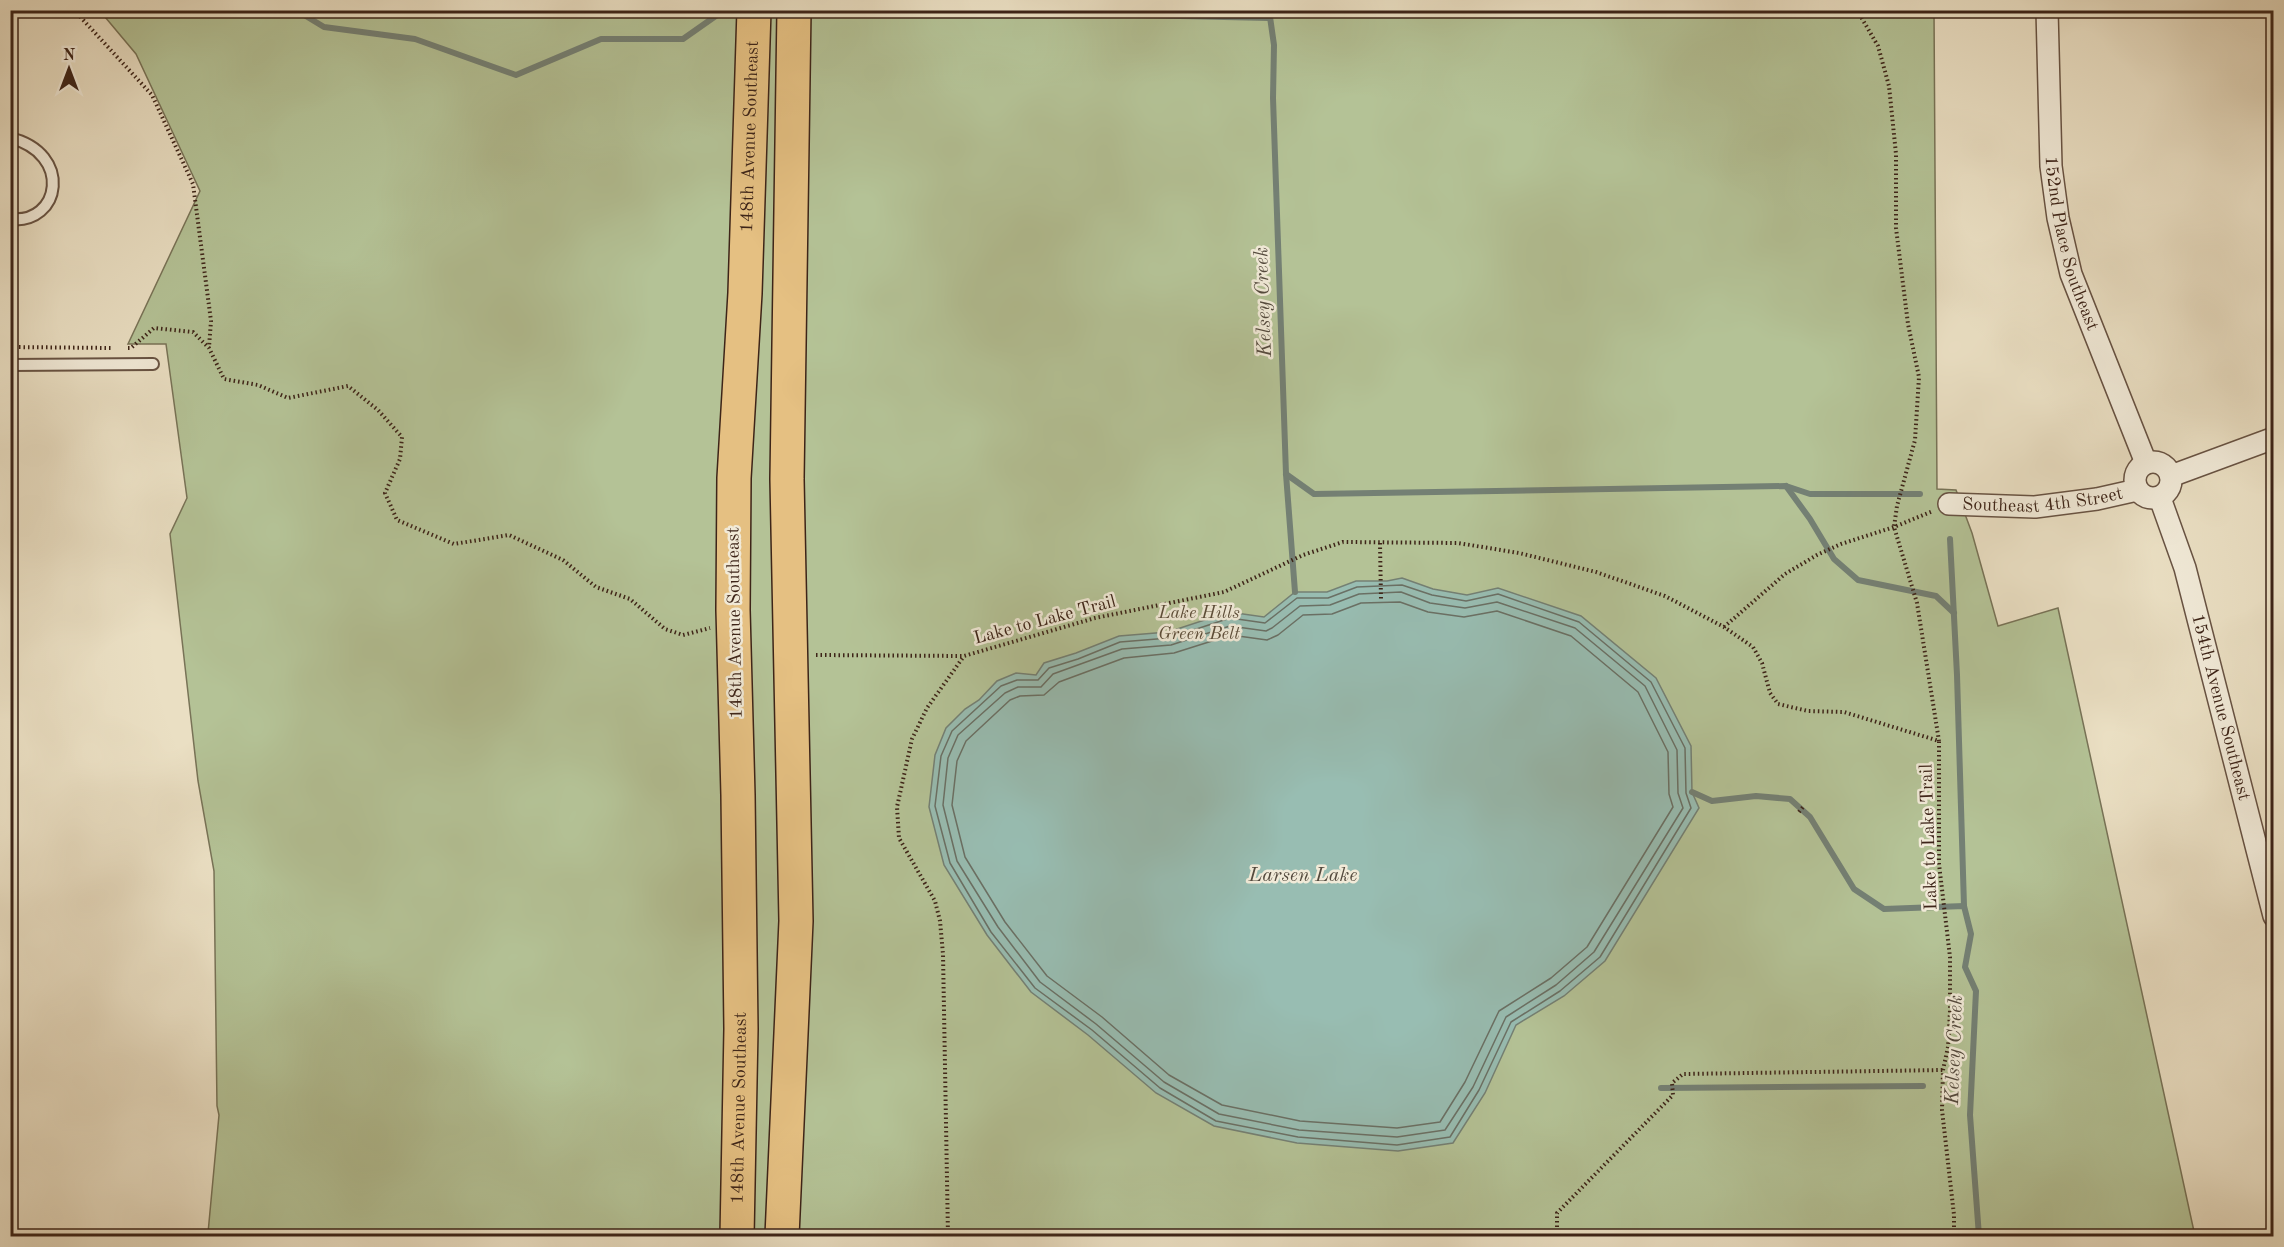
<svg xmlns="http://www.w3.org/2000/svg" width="2284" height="1247" font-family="'Old Standard TT',serif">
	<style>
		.green { fill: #b4c296; stroke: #787357; stroke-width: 1.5 }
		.water { fill: #98bdb2; stroke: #748074; stroke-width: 1.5 }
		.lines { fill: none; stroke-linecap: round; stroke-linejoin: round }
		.shore { stroke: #6a7065; stroke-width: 1.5 }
		.stream { stroke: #748074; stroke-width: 6 }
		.lane-casing { stroke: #685343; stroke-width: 14 }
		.street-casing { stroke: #685343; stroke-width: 24 }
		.primary-casing { stroke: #3d2418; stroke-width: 36 }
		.path { stroke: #3d2418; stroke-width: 4; stroke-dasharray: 1.5 3; stroke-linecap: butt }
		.lane { stroke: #f1ead8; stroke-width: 10 }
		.street { stroke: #f1ead8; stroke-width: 21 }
		.primary { stroke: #e5c082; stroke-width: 33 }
		.labels { text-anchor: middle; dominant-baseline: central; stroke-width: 5; stroke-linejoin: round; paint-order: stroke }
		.street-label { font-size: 18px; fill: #3d2418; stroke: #f1ead8 }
		.park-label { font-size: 18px; font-style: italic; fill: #5b4c38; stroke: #f1ead8 }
		.water-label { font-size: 20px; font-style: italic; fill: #544a3e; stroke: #f1ead8 }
	</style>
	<rect width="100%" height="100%" fill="#eadfc3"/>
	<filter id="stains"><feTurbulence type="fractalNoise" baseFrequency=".00333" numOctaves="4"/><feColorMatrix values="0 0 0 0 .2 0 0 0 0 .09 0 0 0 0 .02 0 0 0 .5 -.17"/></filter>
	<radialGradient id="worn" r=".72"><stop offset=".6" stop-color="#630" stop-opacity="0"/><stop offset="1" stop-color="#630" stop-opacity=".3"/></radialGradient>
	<polygon class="green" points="100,11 1934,11 1937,489 1956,490 1972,533 1998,626 2058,608 2195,1236 210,1236 208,1233 219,1115 217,1106 214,871 198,781 170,534 187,498 166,344 128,344 200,191 136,54"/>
	<polygon class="water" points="1402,578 1433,589 1467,595 1498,588 1581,616 1656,678 1691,746 1692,792 1699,808 1605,961 1564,996 1516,1025 1485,1093 1453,1143 1398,1151 1297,1143 1214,1126 1156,1093 1088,1035 1031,992 987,935 944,865 929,807 935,755 946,728 965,709 979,700 997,681 1016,673 1036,675 1044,663 1076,653 1119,636 1168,632 1229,612 1264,617 1295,592 1327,592 1356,581 1387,581"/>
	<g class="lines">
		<g class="shore">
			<polygon points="1402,585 1432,595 1466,601 1498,594 1579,622 1651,682 1685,748 1686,793 1691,808 1600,957 1560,991 1511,1022 1479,1090 1450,1137 1397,1145 1298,1137 1216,1121 1160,1088 1092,1030 1035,988 991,932 950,863 935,806 941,756 952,731 1001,686 1017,680 1038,680 1049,668 1078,659 1120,642 1169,638 1230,618 1265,623 1297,598 1328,598 1357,587"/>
			<polygon points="1401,592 1430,603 1465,608 1497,602 1575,628 1645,686 1677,750 1678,793 1683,808 1594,952 1556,985 1506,1017 1473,1087 1445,1130 1397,1137 1299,1130 1219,1114 1164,1082 1096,1024 1040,982 998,927 957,861 943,805 948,758 958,735 1005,693 1018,687 1041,687 1053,674 1122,649 1171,645 1230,626 1266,631 1272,628 1300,606 1330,605 1359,594"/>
			<polygon points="1400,602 1428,612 1464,617 1497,611 1571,636 1638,692 1668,752 1669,794 1673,807 1587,947 1551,978 1499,1011 1465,1082 1440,1122 1397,1128 1300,1121 1222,1105 1169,1075 1102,1017 1047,976 1005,922 965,857 952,805 957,761 966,741 1010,700 1020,696 1044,695 1059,682 1124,658 1174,653 1231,635 1267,640 1278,635 1303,615 1332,614 1361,603"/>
		</g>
		<g class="stream">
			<polyline points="296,10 324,27 415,39 516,75 601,39 683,39 720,13"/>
			<polyline points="1269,10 1274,45 1273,98 1286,474 1295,592"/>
			<polyline points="819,11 830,11 839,15 1090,14 1269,18"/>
			<polyline points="1286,474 1314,494 1786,486 1810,494 1920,494"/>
			<polyline points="1786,486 1810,519 1834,559 1858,580 1936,596 1954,613"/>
			<polyline points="1950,539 1957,675 1964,906"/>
			<polyline points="1692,792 1712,801 1756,796 1790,799 1810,817 1854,889 1884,909 1964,906 1971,934 1965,967 1976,991 1970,1115 1979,1236"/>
			<polyline points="1661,1088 1923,1086"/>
		</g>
		<g class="lane-casing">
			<g id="lane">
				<path d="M10,138C73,153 61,225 10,219"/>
				<polyline points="10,365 153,364"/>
			</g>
		</g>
		<g class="street-casing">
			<g id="street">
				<path id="s1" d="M2047,10L2051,166L2058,218L2071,274L2146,463"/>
				<circle cx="2153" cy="480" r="18"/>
				<polyline points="2171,476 2274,438"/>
				<path id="s2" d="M2160,498L2185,568L2274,916"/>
				<path id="s3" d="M1949,504L2035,507L2097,499L2137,490"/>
			</g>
		</g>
		<g class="primary-casing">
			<g id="primary">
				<path id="s4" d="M737,1236L741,1029L738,795L733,610L734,478L745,293L754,10"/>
				<polyline points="782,1236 796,921 787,479 794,10"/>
			</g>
		</g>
		<g class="path">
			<polyline points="74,10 152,95 193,184 211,321 209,347"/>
			<polyline points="1857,10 1878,46 1889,86 1896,154 1896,228 1908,324 1919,377 1915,440 1897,506 1894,527 1917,603 1939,741"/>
			<polyline points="10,347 112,348"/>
			<polyline points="128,348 131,348 154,328 193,332 209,348 224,379 258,385 288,398 348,386 378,410 402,437 400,459 385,493 397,520 454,544 509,535 563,560 596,587 630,599 665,629 683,635 710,628"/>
			<polyline points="1380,543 1381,599"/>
			<polyline points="1724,627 1785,574 1817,555 1841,544 1894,527 1933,511"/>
			<polyline points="816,655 964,656 1095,618 1224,592 1303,555 1343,542 1458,543 1519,553 1596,572 1665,596 1724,627 1753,647 1762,663 1770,693 1778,704 1808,711 1844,712 1939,741 1939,864 1950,957 1950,1011 1948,1047 1943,1070 1942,1110 1954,1215 1954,1236"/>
			<polyline points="1799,812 1803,807"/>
			<polyline points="948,1236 943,954 940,921 935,901 899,838 897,807 912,739 927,708 964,656"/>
			<polyline points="1557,1236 1557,1213 1673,1095 1672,1083 1683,1074 1943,1070"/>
		</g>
		<use href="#lane" class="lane"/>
		<use href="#street" class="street"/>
		<use href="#primary" class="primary"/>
	</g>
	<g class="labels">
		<g class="street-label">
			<text stroke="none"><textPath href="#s4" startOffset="1100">148th Avenue Southeast</textPath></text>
			<text stroke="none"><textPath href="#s1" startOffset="236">152nd Place Southeast</textPath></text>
			<text stroke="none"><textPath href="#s3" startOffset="94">Southeast 4th Street</textPath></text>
			<text transform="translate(1045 620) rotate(-15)">Lake to Lake Trail</text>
			<text transform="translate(735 623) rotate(-91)">148th Avenue Southeast</text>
			<text stroke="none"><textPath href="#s2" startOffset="218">154th Avenue Southeast</textPath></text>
			<text transform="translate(1929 837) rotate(-92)">Lake to Lake Trail</text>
			<text stroke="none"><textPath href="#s4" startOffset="128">148th Avenue Southeast</textPath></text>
		</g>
		<g class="park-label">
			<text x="1199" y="613">Lake Hills<tspan x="1199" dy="21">Green Belt</tspan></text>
		</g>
		<g class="water-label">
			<text transform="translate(1264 302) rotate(-92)">Kelsey Creek</text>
			<text x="1303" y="876">Larsen Lake</text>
			<text transform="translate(1955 1050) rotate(-88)">Kelsey Creek</text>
		</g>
	</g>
	<rect width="2284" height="1247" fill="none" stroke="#eadfc3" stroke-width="36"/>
	<rect x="12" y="12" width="2260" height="1223" fill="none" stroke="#3d2418" stroke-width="3"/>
	<rect x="18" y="18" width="2248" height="1211" fill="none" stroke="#3d2418" stroke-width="1.5"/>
	<g transform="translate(69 69)" stroke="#f1ead8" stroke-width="4.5" paint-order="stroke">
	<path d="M0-4.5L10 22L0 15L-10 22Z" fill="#3d2418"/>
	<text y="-9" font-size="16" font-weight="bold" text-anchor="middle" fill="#3d2418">N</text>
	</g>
	<rect width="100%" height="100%" filter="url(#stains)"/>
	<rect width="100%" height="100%" fill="url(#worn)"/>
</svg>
